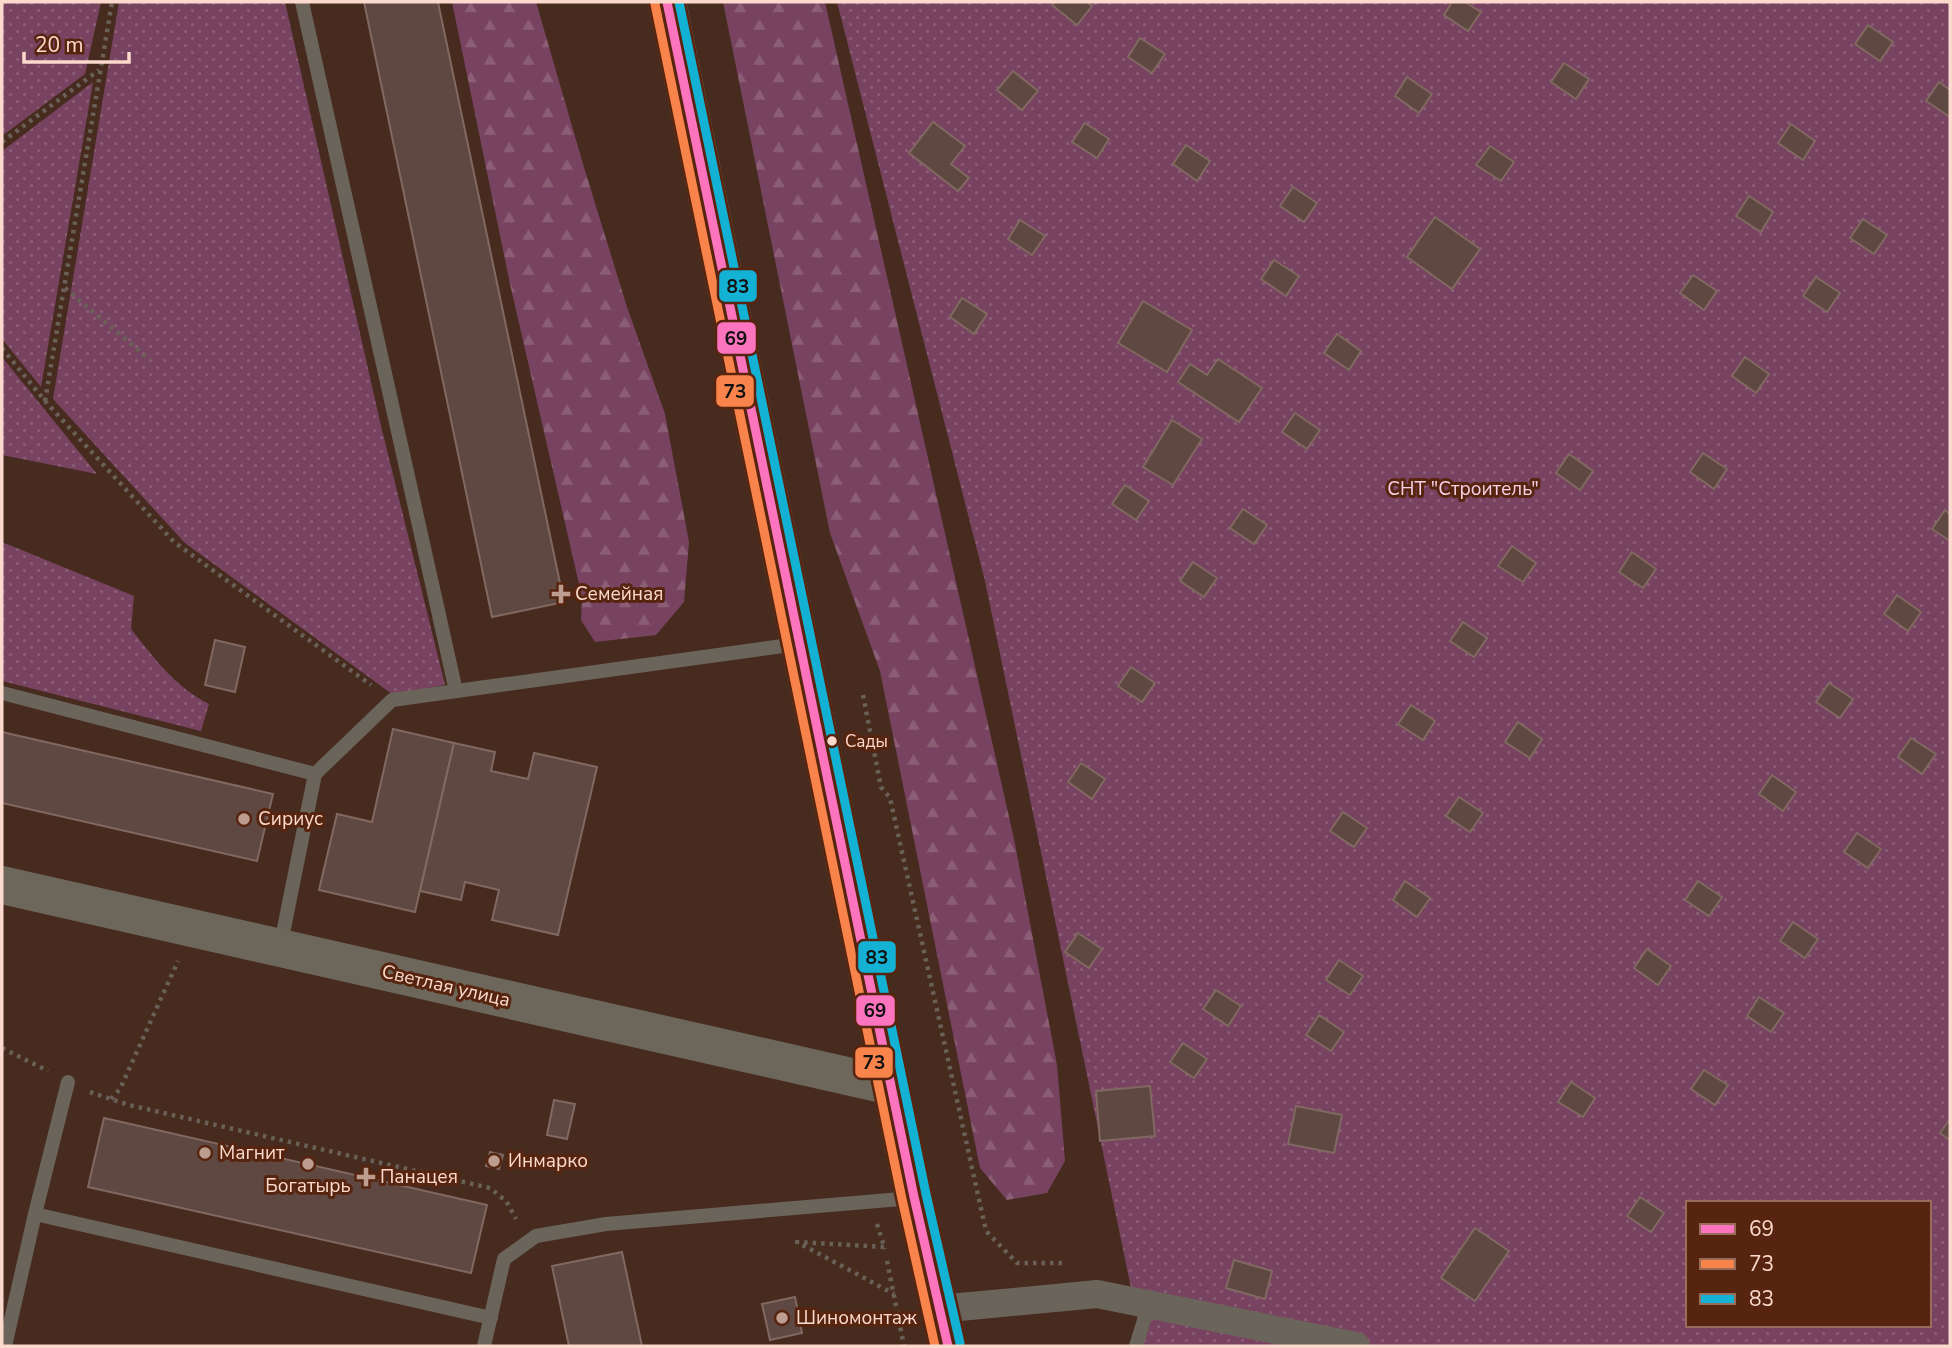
<svg xmlns="http://www.w3.org/2000/svg" width="1952" height="1348" font-family="'Nunito Sans',sans-serif">
	<style>
		.grass { fill: url(#grass-dots); fill-rule: evenodd }
		.forest { fill: url(#forest-firs) }
		.building { fill: #604842; stroke: #816861; stroke-width: 2 }
		.lines { fill: none; stroke-linecap: round; stroke-linejoin: round }
		.path { stroke: #6a6057; stroke-width: 4.5; stroke-dasharray: 3.5 5; stroke-linecap: butt }
		.lane { stroke: #6b645a; stroke-width: 14 }
		.street { stroke: #6b645a; stroke-width: 28 }
		.secondary { stroke: #6c675a; stroke-width: 38 }
		.bus-1-casing { stroke: #57250f; stroke-width: 14 }
		.bus-2-casing { stroke: #57250f; stroke-width: 14 }
		.bus-3-casing { stroke: #57250f; stroke-width: 14 }
		.bus-1 { stroke: #fc73be; stroke-width: 9 }
		.bus-2 { stroke: #f8844c; stroke-width: 9 }
		.bus-3 { stroke: #13b2d5; stroke-width: 9 }
		.poi-dot { fill: #bc9d90; stroke: #57250f; stroke-width: 2.5 }
		.bus-dot { fill: #fbdacd; stroke: #57250f; stroke-width: 2.5 }
		.labels { text-anchor: middle; dominant-baseline: central; stroke-width: 6; stroke-linejoin: round; paint-order: stroke }
		.bus-label { font-size: 17px; fill: #fbdacd; stroke: #57250f; text-anchor: start }
		.park-label { font-size: 19px; fill: #f5cfe5; stroke: #57250f }
		.poi-label { font-size: 19px; fill: #fbdacd; stroke: #57250f; text-anchor: start }
		.street-label { font-size: 19px; fill: #fbdacd; stroke: #57250f }
		.line-badge { stroke: #57250f; stroke-width: 2.5 }
		.pale-badge-label { font-size: 19px; text-anchor: middle; font-weight: bold; fill: #111 }
	</style>
	<defs>
		<pattern id="grass-dots" width="8" height="8" patternUnits="userSpaceOnUse" patternTransform="scale(1.75)"><rect width="8" height="8" fill="#784361"/><path d="M2 2h.1M6 6h.1" fill="none" stroke="#8c5e76" stroke-width="1.8" stroke-linecap="round"/></pattern>
		<pattern id="forest-firs" width="22" height="20" patternUnits="userSpaceOnUse" patternTransform="scale(1.75)"><rect width="22" height="20" fill="#784361"/><path d="M5 1l3.5 6h-7zM16 11l3.5 6h-7z" fill="#8c5e76"/></pattern>
	</defs>
	<rect width="100%" height="100%" fill="#472b1f"/>
	<g class="grass">
		<polygon points="2,2 101,2 85,74 2,136"/>
		<polygon points="119,2 285,2 381,426 445,685 392,694 185,543 53,399"/>
		<path d="M837,2H1950V1346H1143L985,581ZM1688,1203H1929V1325H1688Z"/>
		<polygon points="93,82 41,387 2,339 2,151"/>
		<polygon points="2,357 97,474 2,455"/>
		<path d="M2,542L134,596L131,629C154,658 175,687 209,704L201,731L2,681Z"/>
	</g>
	<g class="forest">
		<polygon points="452,2 536,2 583,164 627,307 665,414 689,542 684,602 656,635 595,642 581,620 582,597 510,284"/>
		<polygon points="723,2 825,2 1014,839 1057,1065 1065,1161 1047,1193 1007,1200 980,1168 880,671 830,533"/>
	</g>
	<g class="building">
		<polygon points="364,2 438,2 564,602 492,617"/>
		<polygon points="1055,2 1087,2 1092,6 1077,25 1052,5"/>
		<polygon points="1452,2 1465,2 1481,12 1468,31 1444,15"/>
		<polygon points="1868,25 1893,42 1880,61 1855,44"/>
		<polygon points="1140,38 1165,54 1152,73 1128,57"/>
		<polygon points="1564,63 1589,79 1576,99 1551,82"/>
		<polygon points="1013,71 1038,91 1022,110 997,90"/>
		<polygon points="1407,77 1432,94 1419,113 1395,96"/>
		<polygon points="1939,82 1950,90 1950,117 1926,101"/>
		<polygon points="933,122 965,146 951,164 969,178 958,191 909,153"/>
		<polygon points="1085,123 1109,139 1097,158 1072,142"/>
		<polygon points="1791,124 1815,141 1803,160 1778,143"/>
		<polygon points="1186,145 1210,161 1197,181 1173,164"/>
		<polygon points="1490,146 1514,162 1501,181 1476,165"/>
		<polygon points="1293,187 1317,203 1304,222 1280,206"/>
		<polygon points="1749,196 1773,212 1761,232 1736,216"/>
		<polygon points="1435,217 1480,249 1452,289 1407,257"/>
		<polygon points="1863,219 1887,235 1874,254 1850,238"/>
		<polygon points="1020,220 1045,236 1032,255 1008,239"/>
		<polygon points="1274,260 1299,276 1286,296 1261,279"/>
		<polygon points="1693,275 1717,291 1704,310 1680,293"/>
		<polygon points="1816,277 1840,293 1827,312 1803,296"/>
		<polygon points="962,298 987,314 974,334 950,317"/>
		<polygon points="1143,301 1192,330 1167,372 1118,343"/>
		<polygon points="1337,334 1361,351 1349,370 1324,353"/>
		<polygon points="1745,357 1769,374 1756,393 1732,376"/>
		<polygon points="1218,359 1262,388 1239,422 1178,382 1190,364 1207,375"/>
		<polygon points="1295,413 1320,430 1307,449 1282,432"/>
		<polygon points="1172,420 1202,439 1173,485 1143,467"/>
		<polygon points="1703,453 1727,469 1714,489 1690,472"/>
		<polygon points="1569,454 1593,471 1580,490 1556,473"/>
		<polygon points="1125,485 1149,501 1136,520 1112,504"/>
		<polygon points="1243,509 1267,525 1254,544 1230,528"/>
		<polygon points="1945,510 1950,514 1950,541 1932,529"/>
		<polygon points="1512,546 1536,563 1523,582 1498,566"/>
		<polygon points="1632,552 1656,569 1643,588 1619,572"/>
		<polygon points="1193,562 1217,578 1204,597 1180,581"/>
		<polygon points="1897,595 1921,612 1908,631 1884,614"/>
		<polygon points="1463,622 1487,638 1474,657 1450,641"/>
		<polygon points="215,640 245,647 235,692 205,685"/>
		<polygon points="1131,667 1155,683 1142,702 1118,686"/>
		<polygon points="1829,683 1853,699 1840,718 1816,702"/>
		<polygon points="1411,705 1435,721 1423,740 1398,724"/>
		<polygon points="1518,722 1542,739 1530,758 1505,742"/>
		<polygon points="393,729 454,743 415,912 319,890 337,814 372,822"/>
		<polygon points="2,732 273,794 257,861 2,803"/>
		<polygon points="1911,738 1936,754 1922,774 1898,757"/>
		<polygon points="454,743 495,752 491,771 528,779 534,753 597,767 558,935 492,920 499,890 465,882 461,900 420,891"/>
		<polygon points="1081,763 1105,779 1092,799 1068,782"/>
		<polygon points="1772,775 1796,792 1783,811 1759,794"/>
		<polygon points="1459,797 1483,813 1470,832 1446,816"/>
		<polygon points="1343,812 1367,828 1354,847 1330,831"/>
		<polygon points="1857,833 1881,849 1868,868 1844,852"/>
		<polygon points="1405,881 1430,898 1417,917 1393,900"/>
		<polygon points="1698,881 1722,897 1709,916 1685,900"/>
		<polygon points="1793,922 1818,939 1805,958 1780,941"/>
		<polygon points="1078,933 1102,949 1089,968 1065,952"/>
		<polygon points="1647,949 1671,966 1658,985 1634,968"/>
		<polygon points="1339,960 1363,976 1350,995 1326,980"/>
		<polygon points="1216,990 1241,1006 1228,1026 1203,1009"/>
		<polygon points="1759,997 1784,1013 1771,1032 1747,1016"/>
		<polygon points="1319,1015 1344,1032 1331,1051 1306,1035"/>
		<polygon points="1183,1043 1207,1059 1194,1078 1170,1062"/>
		<polygon points="1704,1070 1728,1085 1715,1105 1691,1089"/>
		<polygon points="1571,1082 1595,1098 1583,1117 1558,1102"/>
		<polygon points="1150,1086 1155,1136 1100,1141 1096,1091"/>
		<polygon points="554,1100 575,1104 567,1139 547,1135"/>
		<polygon points="1296,1106 1342,1115 1334,1153 1288,1144"/>
		<polygon points="104,1118 487,1205 471,1273 88,1187"/>
		<polygon points="1950,1119 1950,1140 1940,1133"/>
		<polygon points="490,1152 503,1155 499,1169 486,1166"/>
		<polygon points="1640,1197 1664,1213 1651,1232 1627,1216"/>
		<polygon points="1475,1228 1509,1251 1475,1301 1441,1278"/>
		<polygon points="622,1252 642,1346 569,1346 552,1266"/>
		<polygon points="1234,1260 1272,1271 1265,1299 1226,1288"/>
		<polygon points="795,1297 802,1333 770,1340 762,1304"/>
	</g>
	<g class="lines">
		<g class="path">
			<polyline points="2,142 99,70"/>
			<polyline points="65,288 150,360"/>
			<polyline points="2,348 45,401 174,542 371,685"/>
			<polyline points="45,401 112,2"/>
			<polyline points="863,695 881,787 890,798 986,1231 1017,1263 1067,1263"/>
			<polyline points="2,1048 48,1071"/>
			<polyline points="90,1092 129,1105 490,1188 506,1201 516,1219"/>
			<polyline points="111,1099 120,1089 178,961"/>
			<polyline points="877,1224 885,1249"/>
			<polyline points="884,1247 797,1242 894,1294"/>
			<polyline points="887,1261 904,1346"/>
		</g>
		<g class="lane">
			<polyline points="302,2 456,691"/>
			<polyline points="2,693 315,774"/>
			<polyline points="280,948 315,774 392,700 797,644"/>
			<polyline points="35,1214 68,1082"/>
			<polyline points="5,1346 35,1214 491,1318"/>
			<polyline points="484,1346 504,1259 536,1236 606,1224 913,1198"/>
			<polyline points="1136,1346 1149,1304"/>
		</g>
		<polyline class="street" points="939,1309 1097,1294 1356,1346"/>
		<g class="secondary">
			<polyline points="667,2 914,1197 948,1346"/>
			<polyline points="2,885 891,1086"/>
		</g>
		<g class="bus-1-casing">
			<polyline id="bus-1" points="667,2 914,1197 948,1346"/>
		</g>
		<g class="bus-2-casing">
			<polyline id="bus-2" points="655,4 902,1199 935,1346"/>
		</g>
		<g class="bus-3-casing">
			<polyline id="bus-3" points="679,2 926,1194 960,1343"/>
		</g>
		<use href="#bus-1" class="bus-1"/>
		<use href="#bus-2" class="bus-2"/>
		<use href="#bus-3" class="bus-3"/>
	</g>
	<g class="poi-dot">
		<path d="M557.5 583.5h7v7h7v7h-7v7h-7v-7h-7v-7h7z"/>
		<circle cx="244" cy="819" r="7"/>
		<circle cx="205" cy="1153" r="7"/>
		<circle cx="494" cy="1161" r="7"/>
		<circle cx="308" cy="1164" r="7"/>
		<path d="M362.5 1166.5h7v7h7v7h-7v7h-7v-7h-7v-7h7z"/>
		<circle cx="782" cy="1318" r="7"/>
	</g>
	<circle class="bus-dot" cx="832" cy="741" r="6"/>
	<g class="labels">
		<g class="bus-label">
			<text x="845" y="741">Сады</text>
		</g>
		<g class="park-label">
			<text x="1463" y="489">СНТ "Строитель"</text>
		</g>
		<g class="poi-label">
			<text x="575" y="594">Семейная</text>
			<text x="258" y="819">Сириус</text>
			<text x="219" y="1153">Магнит</text>
			<text x="508" y="1161">Инмарко</text>
			<text x="380" y="1177">Панацея</text>
			<text x="308" y="1186" text-anchor="middle">Богатырь</text>
			<text x="796" y="1318">Шиномонтаж</text>
		</g>
		<g class="street-label">
			<text transform="translate(446 986) rotate(13)">Светлая улица</text>
		</g>
	</g>
	<g class="line-badge">
		<rect x="718" y="269" width="40" height="34" rx="7" fill="#13b2d5"/>
		<rect x="716" y="321" width="41" height="34" rx="7" fill="#fc73be"/>
		<rect x="715" y="374" width="40" height="34" rx="7" fill="#f8844c"/>
		<rect x="857" y="940" width="40" height="34" rx="7" fill="#13b2d5"/>
		<rect x="855" y="994" width="41" height="33" rx="7" fill="#fc73be"/>
		<rect x="854" y="1046" width="40" height="33" rx="7" fill="#f8844c"/>
	</g>
	<g class="pale-badge-label">
		<text x="738" y="293">83</text>
		<text x="736" y="345">69</text>
		<text x="735" y="398">73</text>
		<text x="877" y="964">83</text>
		<text x="875" y="1017">69</text>
		<text x="874" y="1069">73</text>
	</g>
	<rect width="1952" height="1348" fill="none" stroke="#fbdacd" stroke-width="7"/>
	<rect x="1686" y="1201" width="245" height="126" fill="#57250f" stroke="#996d5b" stroke-width="2"/>
	<rect x="1700" y="1224" width="35" height="10" fill="#fc73be" stroke="#996d5b" stroke-width="2"/>
	<text x="1749" y="1236" font-size="21" fill="#fbdacd">69</text>
	<rect x="1700" y="1259" width="35" height="10" fill="#f8844c" stroke="#996d5b" stroke-width="2"/>
	<text x="1749" y="1271" font-size="21" fill="#fbdacd">73</text>
	<rect x="1700" y="1294" width="35" height="10" fill="#13b2d5" stroke="#996d5b" stroke-width="2"/>
	<text x="1749" y="1306" font-size="21" fill="#fbdacd">83</text>
	<path d="M24 52v10h105v-10" fill="none" stroke="#fbdacd" stroke-width="3.5"/>
	<text x="35" y="52" font-size="21" fill="#fbdacd" stroke="#57250f" stroke-width="5" paint-order="stroke">20 m</text>
</svg>
